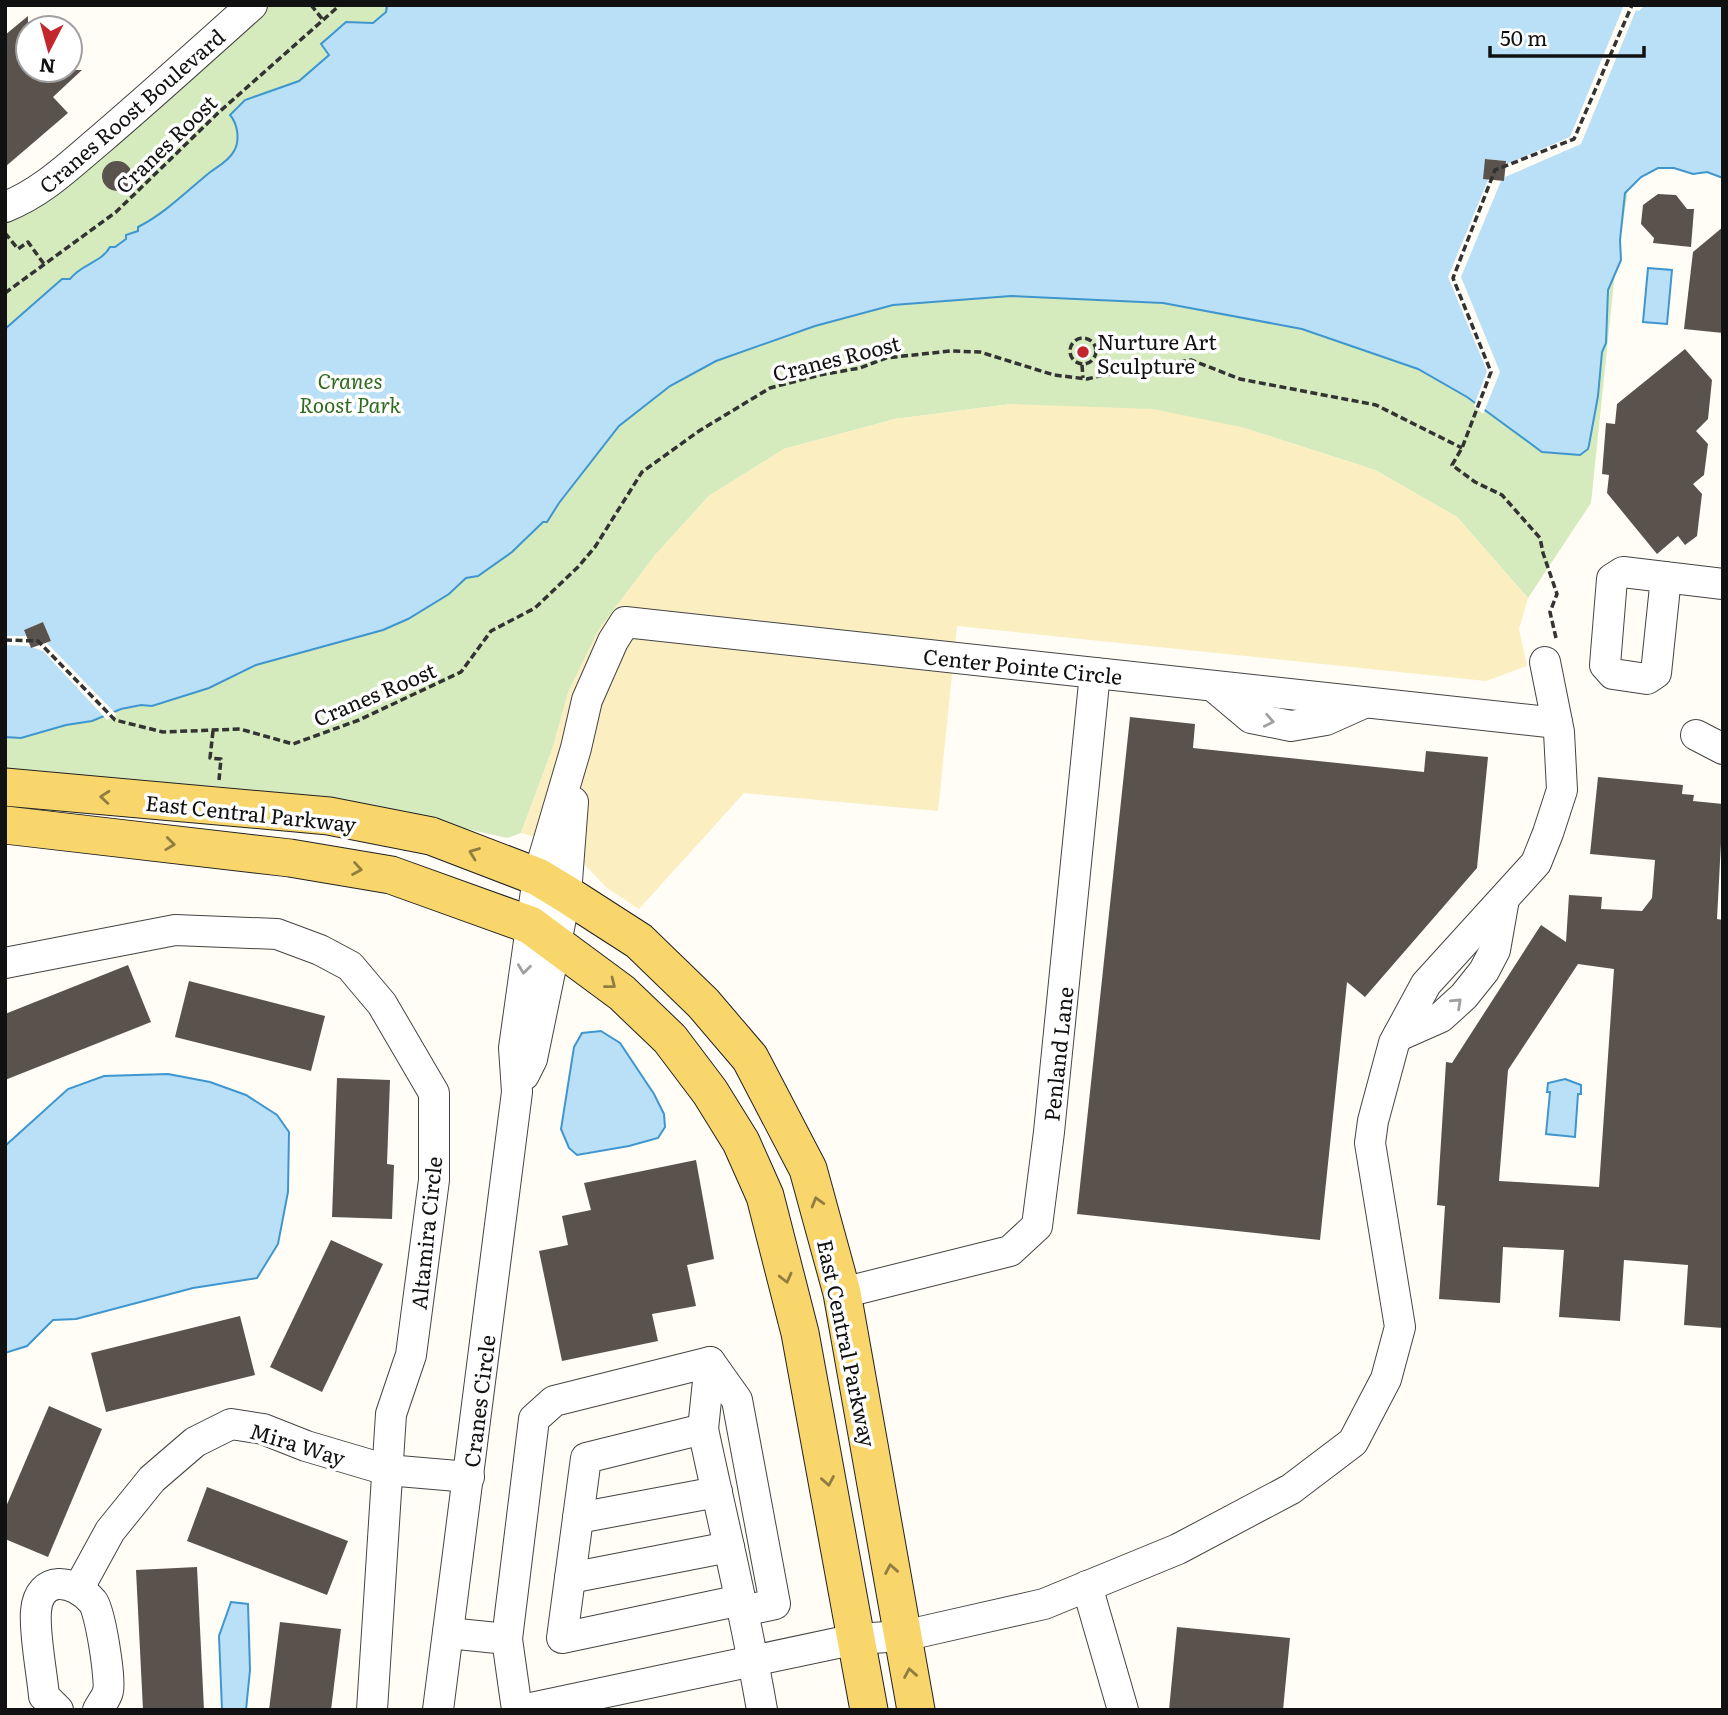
<svg xmlns="http://www.w3.org/2000/svg" width="1728" height="1715" font-family="Literata,serif">
	<style>
		.green { fill: #d5ebbd }
		.sand { fill: #fbeec1 }
		.water { fill: #b9e0f7; stroke: #3f96cf; stroke-width: 2 }
		.pier { fill: #fffdf5 }
		.building { fill: #5a524d; fill-rule: evenodd }
		.lines { fill: none; stroke-linecap: round; stroke-linejoin: round }
		.minor-casing { stroke: #444; stroke-width: 32 }
		.major-casing { stroke: #222; stroke-width: 39 }
		.path { stroke: #333; stroke-width: 3.5; stroke-dasharray: 7 3.5; stroke-linecap: butt }
		.minor { stroke: #fff; stroke-width: 30 }
		.major { stroke: #f9d66b; stroke-width: 37 }
		.oneway { stroke: #a0a0a0 }
		.oneway2 { stroke: #917d42 }
		.poi-dot { fill: #c4262e; stroke: #fff; stroke-width: 2.5 }
		.labels { text-anchor: middle; dominant-baseline: central; stroke-width: 7; stroke-linejoin: round; paint-order: stroke }
		.street-label { font-size: 21px; fill: #111; stroke: #fff }
		.poi-label { font-size: 21px; fill: #111; stroke: #fff; text-anchor: start }
		.park-label { font-size: 21px; font-style: italic; fill: #2f6b1f; stroke: #fff }
	</style>
	<rect width="100%" height="100%" fill="#fffdf5"/>
	<path class="green" d="M268,5H1691L1628,191L1615,272L1591,503L1528,598L1457,517L1375,470L1241,427L1011,404L895,419L784,449L709,496L656,554L599,629L568,693L553,747L521,833L507,838L392,812L5,769V221C65,200 106,148 151,107C190,72 229,39 268,5Z"/>
	<polygon class="sand" points="1011,404 1153,409 1241,427 1375,470 1457,517 1528,598 1519,629 1527,666 1486,681 957,626 938,811 744,793 639,909 607,888 585,865 579,849 521,833 553,747 568,693 599,629 656,554 709,496 784,449 895,419"/>
	<g class="water">
		<path d="M387,5H1723V178L1707,172L1693,174L1674,168H1658L1641,177L1625,193L1620,240L1621,260L1608,290L1606,343L1602,352L1598,396L1589,445L1588,449L1580,455L1542,452L1467,397L1418,369L1302,329L1163,303L1011,296L893,305L815,326L716,361L670,386L619,426L559,503L547,522H543L512,552L478,576L466,578L449,594L408,619L383,630L256,665L209,688L152,706L141,705L121,709L92,721L66,725L21,738L5,737V329L62,279H70C81,264 101,263 110,247H115L126,239V235L138,231V227C164,214 186,192 209,173C217,167 229,161 234,151C240,141 238,124 230,115L245,100L299,81L329,55L321,44L346,22L373,23L386,12Z"/>
		<polygon points="1648,268 1672,270 1667,324 1643,322"/>
		<polygon points="601,1031 620,1043 654,1094 664,1114 665,1127 658,1138 629,1146 577,1155 569,1148 561,1129 574,1047 582,1033"/>
		<polygon points="168,1074 210,1082 246,1095 277,1115 289,1132 288,1192 278,1244 257,1278 193,1288 76,1319 53,1320 27,1346 5,1353 5,1146 68,1089 104,1076"/>
		<polygon points="1565,1079 1581,1085 1581,1094 1578,1094 1575,1137 1546,1134 1550,1092 1547,1092 1548,1083"/>
		<polygon points="231,1602 248,1604 250,1670 246,1710 222,1710 219,1636"/>
	</g>
	<g class="pier">
		<polygon points="1624,5 1645,5 1639,11 1636,10 1581,144 1505,177 1504,181 1501,181 1461,277 1500,372 1483,414 1474,406 1487,371 1448,277 1488,180 1485,159 1506,161 1507,164 1570,137"/>
		<polygon points="43,622 51,641 47,643 117,715 107,720 43,651 28,646 5,645 5,636 26,636 24,630"/>
	</g>
	<g class="building">
		<polygon points="28,16 28,70 82,70 53,97 68,113 5,167 5,35"/>
		<polygon points="1485,159 1506,161 1504,181 1483,179"/>
		<circle cx="117" cy="176" r="15"/>
		<polygon points="1658,194 1676,195 1687,209 1694,209 1691,247 1653,243 1654,238 1641,224 1643,205"/>
		<polygon points="1723,227 1723,333 1684,329 1693,252"/>
		<polygon points="1685,349 1712,380 1708,419 1696,431 1708,444 1704,475 1693,484 1702,494 1697,536 1685,545 1678,536 1657,554 1607,493 1609,475 1602,474 1606,423 1615,424 1617,404"/>
		<polygon points="43,622 51,641 31,648 24,630"/>
		<polygon points="1130,717 1195,724 1193,748 1424,772 1426,751 1488,757 1477,868 1365,997 1347,982 1320,1240 1077,1214"/>
		<path d="M1598,777L1683,785L1682,794L1694,795L1693,801L1723,804L1717,919L1723,920V1328L1684,1325L1688,1265L1624,1260L1620,1321L1559,1317L1564,1250L1503,1247L1500,1303L1439,1299L1445,1206L1437,1205L1446,1062L1452,1063L1541,925L1566,942L1569,895L1602,897L1601,909L1642,911L1652,898L1655,860L1590,854ZM1578,964L1614,969L1599,1187L1499,1181L1508,1070Z"/>
		<polygon points="128,965 151,1022 5,1080 5,1014"/>
		<polygon points="189,981 325,1016 311,1071 175,1037"/>
		<polygon points="337,1078 390,1080 387,1164 394,1165 392,1219 332,1217"/>
		<polygon points="696,1160 714,1259 687,1265 696,1306 652,1314 658,1341 562,1361 539,1251 568,1245 562,1216 591,1210 584,1183"/>
		<polygon points="331,1240 383,1264 322,1392 270,1367"/>
		<polygon points="240,1316 255,1375 106,1412 91,1353"/>
		<polygon points="49,1406 102,1429 48,1557 5,1539 5,1509"/>
		<polygon points="207,1487 348,1541 327,1595 187,1541"/>
		<polygon points="197,1567 204,1710 143,1710 136,1570"/>
		<polygon points="280,1622 341,1629 331,1710 269,1710"/>
		<polygon points="1177,1627 1290,1638 1283,1710 1169,1710"/>
	</g>
	<g class="lines">
		<g class="minor-casing">
			<g id="minor">
				<path d="M5,207C43,192 71,164 102,138C152,95 202,50 252,5"/>
				<polyline points="1666,577 1656,673 1647,679 1613,674 1605,665 1612,579 1623,572 1723,584"/>
				<polyline points="1213,686 1251,718 1291,726 1326,720 1364,703"/>
				<polyline points="1696,735 1723,749"/>
				<polyline points="5,963 175,930 277,934 320,950 350,966 382,1004 434,1093 434,1180 411,1355 391,1414 372,1710"/>
				<polyline points="1398,1036 1441,1017 1464,996 1484,971 1495,950 1504,899"/>
				<polyline points="524,1075 532,1059 566,894 573,802"/>
				<polyline points="842,1293 1010,1251 1037,1226 1049,1132 1095,673"/>
				<polyline points="710,1362 737,1400 775,1604 743,1611"/>
				<polyline points="578,1518 717,1492"/>
				<polyline points="570,1578 729,1547"/>
				<polyline points="1087,1586 1123,1710"/>
				<polyline points="80,1590 81,1584 110,1531 152,1479 195,1442 231,1424 263,1429 306,1446 387,1470 469,1477"/>
				<path d="M741,1600L562,1638L586,1458L703,1429C723,1523 746,1616 762,1710"/>
				<polyline points="448,1633 507,1639 517,1710"/>
				<polyline points="507,1639 534,1419 554,1401 710,1362 703,1429"/>
				<path d="M58,1710L44,1696C42,1673 34,1633 36,1611C39,1574 74,1579 93,1602C100,1610 111,1680 108,1691C107,1697 101,1704 98,1710"/>
				<polyline points="438,1710 517,1092 514,1048 538,877 576,748 587,700 613,641 625,622 1557,723"/>
				<polyline points="522,1710 856,1639 903,1636 1044,1604 1178,1549 1291,1489 1353,1442 1386,1379 1400,1327 1370,1143 1373,1121 1394,1043 1426,984 1536,863 1548,833 1562,790 1559,732 1545,662"/>
			</g>
		</g>
		<g class="major-casing">
			<g id="major">
				<polyline points="5,787 329,816 431,836 538,877 566,894 639,941 703,1003 750,1058 808,1169 842,1293 916,1710"/>
				<polyline points="5,825 290,858 391,875 530,925 622,993 670,1039 710,1092 741,1142 765,1196 800,1333 869,1710"/>
			</g>
		</g>
		<g class="path">
			<polyline points="311,5 323,20"/>
			<polyline points="5,233 18,249 28,242 44,264"/>
			<polyline points="5,293 116,212 218,113 340,5"/>
			<circle cx="1083" cy="351" r="13"/>
			<polyline points="1082,365 1083,378"/>
			<polyline points="1556,638 1550,612 1557,594 1543,553 1540,538 1502,495 1475,482 1452,465 1462,448 1491,372 1453,278 1495,170 1574,139 1632,5"/>
			<polyline points="5,640 38,641 115,720 163,732 240,729 293,744 359,720 461,672 491,631 535,608 578,567 595,547 642,472 699,431 770,388 820,375 860,368 886,358 950,351 980,352 1054,375 1087,379 1126,370 1191,360 1240,379 1376,405 1462,448"/>
			<polyline points="213,731 210,758 221,759 219,780"/>
		</g>
		<use href="#minor" class="minor"/>
		<use href="#major" class="major"/>
	</g>
	<defs><path id="oneway-chevron" d="M-2-3.5L2.5 0L-2 3.5" fill="none" stroke-width="1.6" stroke-linecap="round" stroke-linejoin="round" transform="scale(1.75)"/></defs>
	<g class="oneway">
		<use href="#oneway-chevron" transform="translate(1269 721) rotate(11)"/>
		<use href="#oneway-chevron" transform="translate(524 969) rotate(97)"/>
		<use href="#oneway-chevron" transform="translate(1457 1003) rotate(-43)"/>
	</g>
	<g class="oneway2">
		<use href="#oneway-chevron" transform="translate(105 797) rotate(-175)"/>
		<use href="#oneway-chevron" transform="translate(170 844) rotate(7)"/>
		<use href="#oneway-chevron" transform="translate(474 853) rotate(-159)"/>
		<use href="#oneway-chevron" transform="translate(357 869) rotate(9)"/>
		<use href="#oneway-chevron" transform="translate(611 984) rotate(38)"/>
		<use href="#oneway-chevron" transform="translate(817 1202) rotate(-106)"/>
		<use href="#oneway-chevron" transform="translate(786 1278) rotate(76)"/>
		<use href="#oneway-chevron" transform="translate(828 1481) rotate(80)"/>
		<use href="#oneway-chevron" transform="translate(891 1569) rotate(-100)"/>
		<use href="#oneway-chevron" transform="translate(910 1673) rotate(-100)"/>
	</g>
	<circle class="poi-dot" cx="1083" cy="352" r="7"/>
	<g class="labels">
		<g class="street-label">
			<text transform="translate(131 110) rotate(-41)">Cranes Roost Boulevard</text>
			<text transform="translate(165 143) rotate(-44)">Cranes Roost</text>
			<text transform="translate(836 357) rotate(-14)">Cranes Roost</text>
			<text transform="translate(1023 665) rotate(6)">Center Pointe Circle</text>
			<text transform="translate(374 693) rotate(-23)">Cranes Roost</text>
			<text transform="translate(251 812) rotate(6)">East Central Parkway</text>
			<text transform="translate(1057 1054) rotate(-84)">Penland Lane</text>
			<text transform="translate(425 1233) rotate(-84)">Altamira Circle</text>
			<text transform="translate(848 1343) rotate(78)">East Central Parkway</text>
			<text transform="translate(478 1401) rotate(-83)">Cranes Circle</text>
			<text transform="translate(298 1443) rotate(17)">Mira Way</text>
		</g>
		<g class="poi-label">
			<text x="1097" y="340">Nurture Art<tspan x="1097" dy="24">Sculpture</tspan></text>
		</g>
		<g class="park-label">
			<text x="350" y="379">Cranes<tspan x="350" dy="24">Roost Park</tspan></text>
		</g>
	</g>
	<rect width="1728" height="1715" fill="none" stroke="#111111" stroke-width="14"/>
	<g transform="translate(49 49) rotate(186)"><circle r="33" fill="#ffffff" stroke="#a0a0a0" stroke-width="2"/>
	<path d="M0-5L12 26L0 18L-12 26Z" fill="#c4262e"/>
	<text y="-10" font-size="19" font-weight="bold" text-anchor="middle" fill="#111111">N</text>
	</g>
	<path d="M1490 46v10h154v-10" fill="none" stroke="#111111" stroke-width="3.5"/>
	<text x="1500" y="46" font-size="21" fill="#111111" stroke="#ffffff" stroke-width="5" paint-order="stroke">50 m</text>
</svg>
